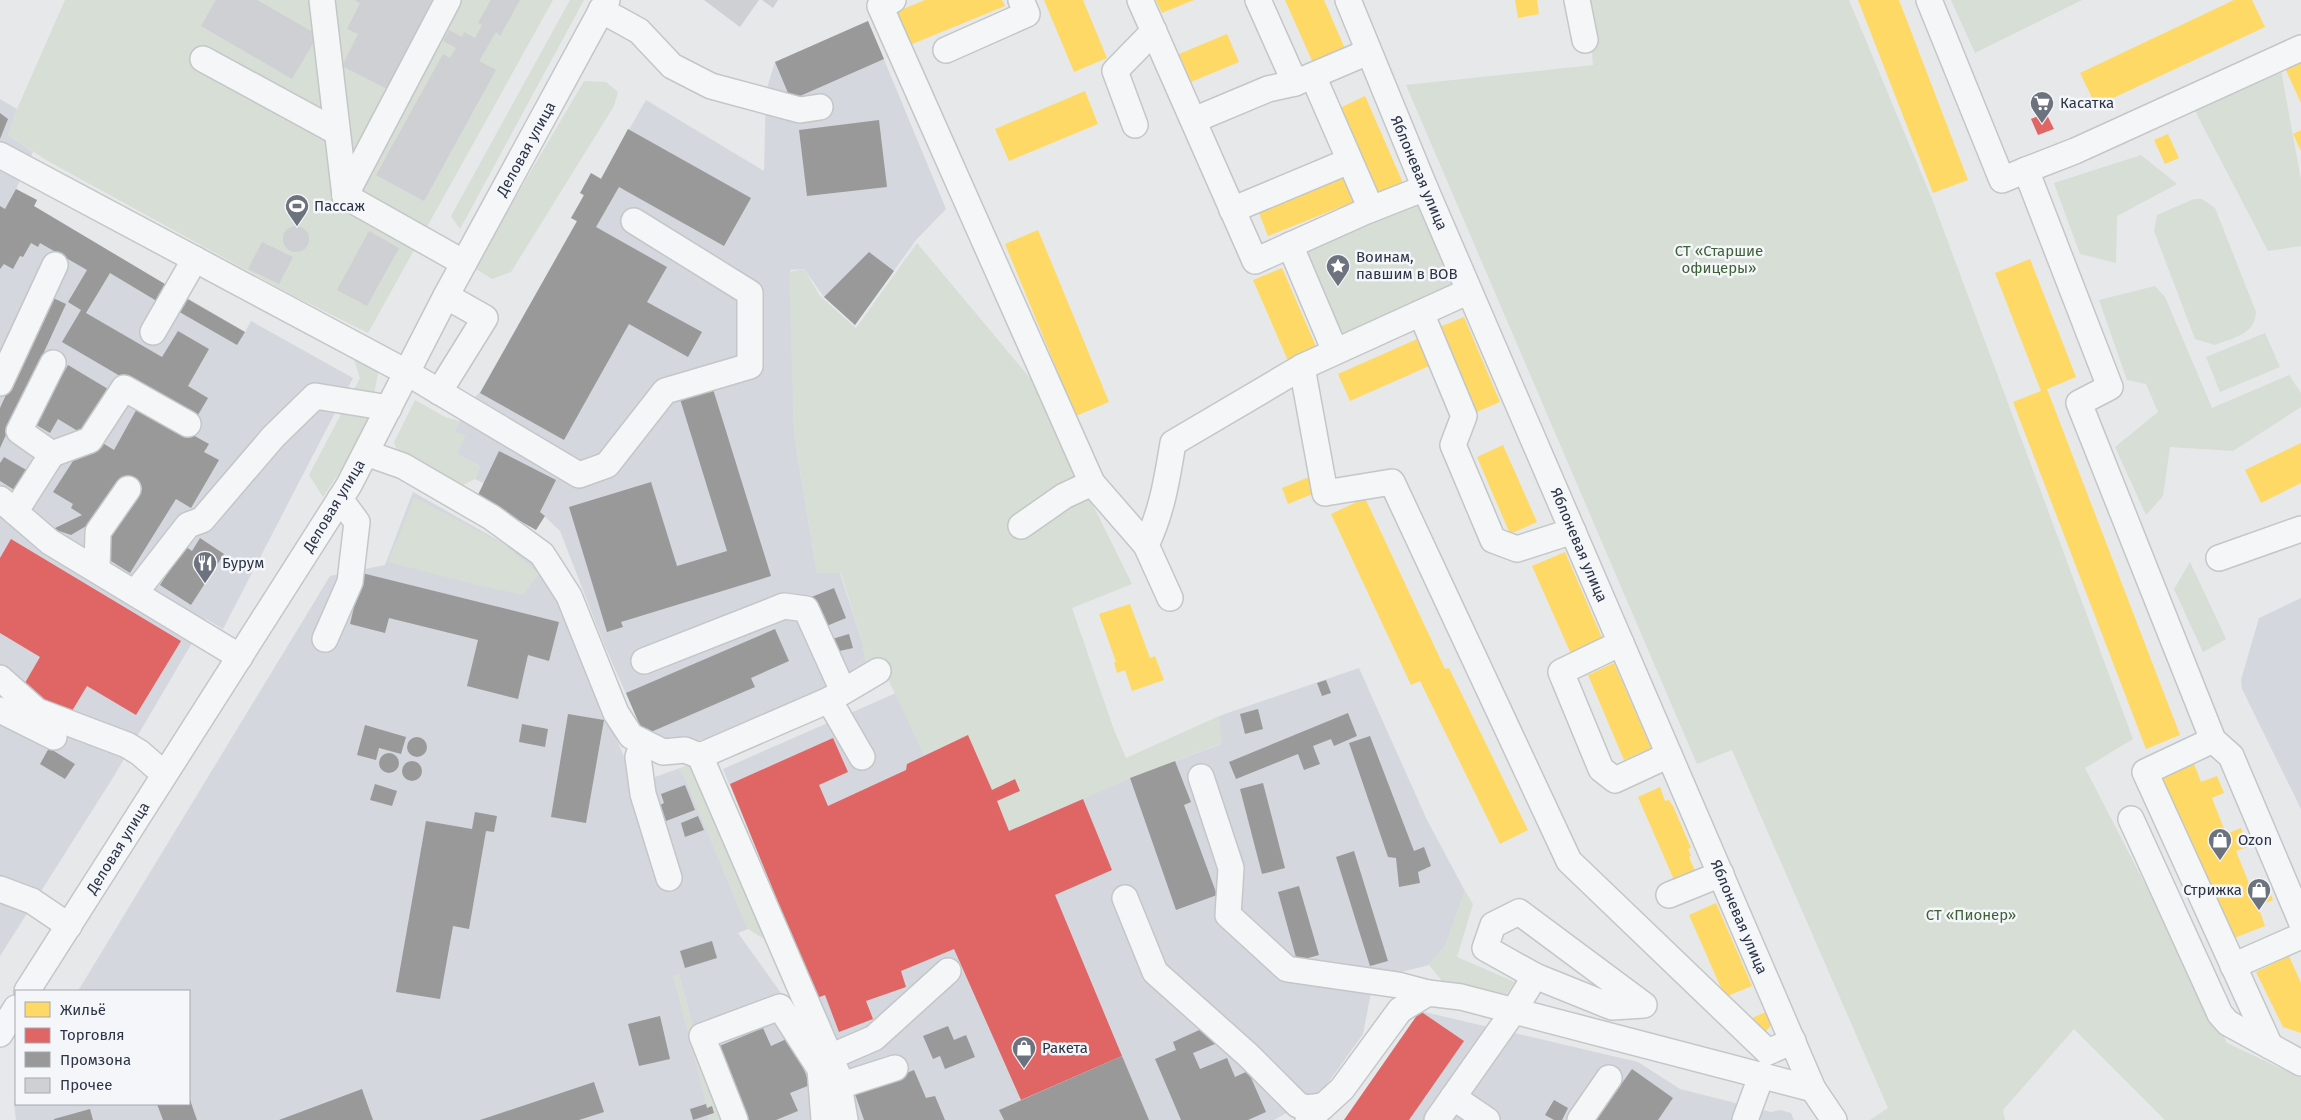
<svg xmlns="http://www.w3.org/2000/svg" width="2301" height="1120" font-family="'Fira Sans',sans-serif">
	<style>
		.built { fill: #d4d7dd }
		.green { fill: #d6ded6 }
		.homes { fill: #ffd966 }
		.shops { fill: #e06666 }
		.industry { fill: #999 }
		.building { fill: #ced0d3 }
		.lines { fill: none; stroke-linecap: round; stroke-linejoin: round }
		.minor-casing { stroke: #c4c6c8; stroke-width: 28 }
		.minor { stroke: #f5f6f7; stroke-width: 25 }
		.labels { text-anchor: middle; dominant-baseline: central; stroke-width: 5; stroke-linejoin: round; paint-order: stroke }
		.poi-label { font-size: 15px; fill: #2b3445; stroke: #f4f6f9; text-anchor: start }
		.street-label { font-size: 15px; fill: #2b3445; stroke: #f4f6f9 }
		.park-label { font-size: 15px; fill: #3f6138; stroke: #f4f6f9 }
	</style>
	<rect width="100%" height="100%" fill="#e6e8ea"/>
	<g class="built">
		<polygon points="868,21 946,209 916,240 855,325 824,297 804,269 790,270 794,434 817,573 840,573 863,645 866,667 719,739 674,741 644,735 604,644 560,531 540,512 475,479 480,466 457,454 454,431 470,402 480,392 577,222 571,218 584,196 580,193 591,173 601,178 646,100 764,171 766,91 775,62"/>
		<polygon points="0,99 17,109 8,135 33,152 16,189 37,200 34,207 245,332 251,321 353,378 223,629 206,619 114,776 0,956"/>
		<polygon points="413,492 540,564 636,784 677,769 683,773 748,929 738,933 814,1039 838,1120 726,1120 699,1051 679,974 707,1108 712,1106 714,1113 708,1115 709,1120 16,1120 14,1103 16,1102 189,1104 189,991 78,991 330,576 385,565"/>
		<polygon points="2301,598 2301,809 2242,689 2241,680 2259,618"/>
		<polygon points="1359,668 1427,820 1465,891 1445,946 1429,965 1389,975 1373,982 1363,1034 1320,1094 1274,1120 853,1120 817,998 723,769 896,693 924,755 968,735 1015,779 1020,791 1009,831 1130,778 1221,744 1219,716"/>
		<polygon points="1420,1011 1638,1062 1680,1089 1771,1112 1780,1110 1791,1113 1794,1120 1344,1120"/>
	</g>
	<g class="green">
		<polygon points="65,0 553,0 368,333 290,294 46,160 8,135 17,109"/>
		<polygon points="570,0 584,0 460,229 451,216"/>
		<polygon points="1588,0 1849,0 1932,199 2133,739 2085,768 2227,1043 2301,1078 2301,1120 2165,1120 2074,1029 2003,1110 2005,1120 1870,1120 1888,1108 1732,750 1697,764 1406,85 1593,65"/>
		<polygon points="1951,0 2082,0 1975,53"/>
		<polygon points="2281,70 2301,180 2301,246 2268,251 2193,107"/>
		<polygon points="584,81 606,82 618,92 614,106 511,272 492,279 474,268"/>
		<polygon points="2141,155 2177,184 2117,216 2116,263 2080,254 2054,183"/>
		<path d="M2194,199H2202L2215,208L2256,312C2255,335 2232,338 2215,345L2195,339L2154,231L2157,215Z"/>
		<polygon points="1418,203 1456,288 1341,341 1301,247"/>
		<polygon points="917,243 1030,378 1132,584 1072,608 1114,730 1126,758 1219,716 1222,743 1130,778 1009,831 997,801 1020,791 1015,780 992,790 968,736 924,755 889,681 866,667 863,645 841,573 817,573 794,434 789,272 804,269 820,296 856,328"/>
		<polygon points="2155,286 2165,297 2212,408 2289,375 2301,393 2301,407 2233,451 2170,447 2163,496 2146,515 2115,447 2158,412 2146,384 2127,380 2099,300"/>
		<polygon points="2265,333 2280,367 2220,392 2206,357"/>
		<polygon points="352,353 379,369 366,433 323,497 309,475 360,378"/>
		<polygon points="415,400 445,417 459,421 454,431 466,435 457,454 480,466 475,479 459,487 398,453 394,442"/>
		<polygon points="414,497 507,546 539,574 523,595 476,585 388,562"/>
		<polygon points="2190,562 2226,639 2203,652 2174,589"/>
		<polygon points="691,764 767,941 748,929 683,773 677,769"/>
		<polygon points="1465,891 1473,904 1457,957 1515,982 1505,996 1443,982 1429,965 1445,946"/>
		<polygon points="679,974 699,1050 726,1120 709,1120 708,1115 712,1106 707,1108 673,976"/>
	</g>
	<g class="homes">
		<polygon points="925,0 1002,0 1005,6 905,47 891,14"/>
		<polygon points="1044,0 1083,0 1107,58 1074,72"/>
		<polygon points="1156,0 1194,0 1162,13"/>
		<polygon points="1285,0 1324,0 1345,49 1313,63"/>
		<polygon points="1515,0 1537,0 1539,14 1518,18"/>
		<polygon points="1858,0 1899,0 1968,180 1933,193"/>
		<polygon points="2234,0 2252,0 2265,27 2096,106 2080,73"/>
		<polygon points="1227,34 1239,62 1191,82 1179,54"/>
		<polygon points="2301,60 2301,103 2285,68"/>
		<polygon points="1085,91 1098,124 1009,161 995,129"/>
		<polygon points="1365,96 1403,183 1375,195 1338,109"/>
		<polygon points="2301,130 2301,151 2293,134"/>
		<polygon points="2168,134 2179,158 2165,164 2154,140"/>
		<polygon points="1342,174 1353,202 1268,236 1257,208"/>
		<polygon points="1038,230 1109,402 1076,416 1005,244"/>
		<polygon points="2030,259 2076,377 2047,389 2180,735 2146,749 2013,402 2041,391 1995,273"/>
		<polygon points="1282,268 1318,351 1289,363 1253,280"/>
		<polygon points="1464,317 1500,402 1472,414 1435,329"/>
		<polygon points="1424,336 1436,363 1350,401 1338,374"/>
		<polygon points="2301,443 2301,483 2261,503 2245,470"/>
		<polygon points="1503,445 1537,522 1510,534 1477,457"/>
		<polygon points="1309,477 1315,493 1288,504 1282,488"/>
		<polygon points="1365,498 1445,669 1449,668 1528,830 1500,844 1420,681 1411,685 1331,514"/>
		<polygon points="1565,552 1603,640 1571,654 1532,566"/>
		<polygon points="1130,604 1150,658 1155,656 1164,680 1132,691 1125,670 1117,673 1114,662 1116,662 1099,614"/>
		<polygon points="1614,663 1651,748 1624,760 1588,675"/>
		<polygon points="2194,764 2201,782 2217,776 2224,793 2212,798 2226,834 2241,828 2248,847 2236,851 2250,886 2265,880 2273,900 2258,906 2265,926 2229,940 2156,779"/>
		<polygon points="1660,787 1665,801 1669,800 1673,806 1691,848 1688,849 1691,856 1689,857 1695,871 1674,880 1638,797"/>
		<polygon points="1716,903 1752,986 1725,997 1689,915"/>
		<polygon points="2289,956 2301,983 2301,1033 2283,1027 2256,972"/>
		<polygon points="1770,1010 1775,1021 1759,1039 1741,1023"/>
	</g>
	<g class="shops">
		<polygon points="2046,113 2054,129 2038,135 2031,119"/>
		<polygon points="11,539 181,641 136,715 87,686 69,716 22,688 40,657 0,633 0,558"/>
		<polygon points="968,735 992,790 1015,779 1020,791 997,801 1009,831 1083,799 1112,870 1055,895 1122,1056 1021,1100 954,949 901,971 906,987 866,1001 873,1019 839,1032 825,995 817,998 730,784 833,738 848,772 819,785 828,806 906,770 907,764"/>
		<polygon points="1420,1011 1464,1041 1409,1120 1344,1120"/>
	</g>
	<g class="industry">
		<polygon points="868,21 884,59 791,100 775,62"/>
		<polygon points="0,113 8,119 0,139"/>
		<polygon points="879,120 887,187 807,196 799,130"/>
		<polygon points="628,129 751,198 724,246 619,187 596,227 667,267 647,302 702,332 688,357 629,324 564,440 480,393 577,221 571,218 584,195 580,193 591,173 601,179"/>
		<polygon points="16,189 37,200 34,206 170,287 160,303 110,273 86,313 162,357 178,331 209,349 188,386 208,398 195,420 62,342 81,310 68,302 87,270 40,243 38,247 31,243 23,257 20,256 13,269 4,264 0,269 0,206 5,209"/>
		<polygon points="869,252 894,271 855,325 824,297"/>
		<polygon points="51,297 66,304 0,448 0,408"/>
		<polygon points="184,297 245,332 237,345 176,310"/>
		<polygon points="68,365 113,392 86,436 58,419 50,433 33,423"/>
		<polygon points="713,389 771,576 621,622 623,627 607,632 569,507 651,482 677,566 727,551 680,399"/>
		<polygon points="139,405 209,444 204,452 219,460 191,508 176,499 130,573 100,554 141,486 127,478 103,516 71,535 53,529 82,515 71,508 73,504 53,492 82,447 93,454 101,442 114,450"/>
		<polygon points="499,451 556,480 540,512 545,516 536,530 477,497"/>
		<polygon points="4,457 28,471 16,491 0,481 0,463"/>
		<polygon points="200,538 224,554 191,605 160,585 185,546 192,551"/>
		<polygon points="362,573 559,622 549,661 528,655 518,699 467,686 478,640 389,618 385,633 350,624"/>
		<polygon points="834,588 846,618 817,630 804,600"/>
		<polygon points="775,629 789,661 751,678 755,687 644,735 626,693"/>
		<polygon points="849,634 853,648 835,652 832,639"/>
		<polygon points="1326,680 1331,693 1322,696 1317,683"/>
		<polygon points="1258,709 1263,729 1245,734 1240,714"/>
		<polygon points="1348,713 1357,736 1334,746 1331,739 1313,746 1320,764 1304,770 1298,754 1236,779 1229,762"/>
		<polygon points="568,714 604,720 586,823 551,817"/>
		<polygon points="522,724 548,729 545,747 519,742"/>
		<polygon points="365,725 406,737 401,754 379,748 376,760 357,755"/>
		<polygon points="1370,736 1414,851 1424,847 1431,866 1418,872 1420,883 1399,887 1396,858 1388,857 1349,743"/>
		<circle cx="417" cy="747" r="10"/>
		<polygon points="49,748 75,764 65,779 40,764"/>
		<circle cx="389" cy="763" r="10"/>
		<polygon points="1175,761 1191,802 1184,805 1217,895 1176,910 1130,778"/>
		<circle cx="412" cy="771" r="10"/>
		<polygon points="1263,783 1285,868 1262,874 1240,789"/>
		<polygon points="375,784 397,791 392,806 370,800"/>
		<polygon points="685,785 695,810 666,821 660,805 664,803 661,794"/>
		<polygon points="475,812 497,816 494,832 486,831 469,929 453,926 440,999 396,992 426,821 472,829"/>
		<polygon points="698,816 704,830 685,837 681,823"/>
		<polygon points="1354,851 1388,961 1370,966 1336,857"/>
		<polygon points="1299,886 1319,955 1297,961 1278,892"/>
		<polygon points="712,941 717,958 685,968 680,951"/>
		<polygon points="660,1016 670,1059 639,1066 628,1024"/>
		<polygon points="948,1026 954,1040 966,1035 975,1057 945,1069 940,1056 933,1059 923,1036"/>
		<polygon points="1208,1026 1215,1044 1193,1053 1200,1069 1227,1058 1235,1077 1248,1071 1266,1112 1248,1120 1181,1120 1155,1059 1176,1050 1173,1042"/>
		<polygon points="763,1028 771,1046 791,1037 810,1085 790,1093 798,1111 776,1120 742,1120 712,1049"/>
		<polygon points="1122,1056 1149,1120 1004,1120 999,1110"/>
		<polygon points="1632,1069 1673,1098 1658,1120 1596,1120"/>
		<polygon points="914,1070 926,1098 935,1096 945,1120 864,1120 855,1094"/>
		<polygon points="594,1082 604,1112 579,1120 480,1120"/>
		<polygon points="362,1089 373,1120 279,1120"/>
		<polygon points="189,1097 197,1120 163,1120 157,1104 189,1104"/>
		<polygon points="1554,1100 1568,1108 1562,1120 1554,1120 1545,1115"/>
		<polygon points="706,1104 707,1108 712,1106 714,1113 693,1120 690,1109"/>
		<polygon points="90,1109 93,1120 54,1120 54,1119"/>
	</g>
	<g class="building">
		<polygon points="216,0 257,0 318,35 292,79 201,26"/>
		<polygon points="354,0 438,0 391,91 342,66 358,34 347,29 360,3"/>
		<polygon points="491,0 520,0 500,36 496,32 479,61 496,70 424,201 376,175 443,54 450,58 456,48 443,41 449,30 462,37 464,32 475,38 482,25 478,23"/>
		<polygon points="704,0 759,0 740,27"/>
		<polygon points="762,0 778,0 773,8"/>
		<circle cx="296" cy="239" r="13"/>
		<polygon points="369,231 399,248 367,306 337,290"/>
		<polygon points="262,242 293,257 279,284 248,269"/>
	</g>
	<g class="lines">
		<g class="minor-casing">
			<g id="minor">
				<polyline points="322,0 345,196"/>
				<polyline points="893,0 880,6 1092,483 1146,545"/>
				<polyline points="1140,0 1255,261 1364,212 1425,188"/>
				<polyline points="1258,0 1295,83 1368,52"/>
				<polyline points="1348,0 1425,188 1813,1089 1834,1120"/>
				<polyline points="1577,0 1585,40"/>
				<polyline points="1929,0 2002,180 2026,170 2110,387 2079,403 2213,740 2231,756 2301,921"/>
				<polyline points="601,10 639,31 672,66 711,86 800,110 820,107"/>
				<polyline points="946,50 1027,14 1021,0"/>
				<polyline points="203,59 337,132"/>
				<polyline points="1313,76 1371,209"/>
				<polyline points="1194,120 1268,89 1295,83"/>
				<polyline points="1135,125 1115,71 1154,31"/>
				<polyline points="0,155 406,372 579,475 607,465 665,391 750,366 750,293 634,221"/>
				<polyline points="2026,170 2075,151 2301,48"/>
				<polyline points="345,196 448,0"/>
				<polyline points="345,196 464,263"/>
				<polyline points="1232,210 1349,161"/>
				<polyline points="1290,245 1335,351"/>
				<polyline points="1421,313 1464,416 1453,445 1493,540 1517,549 1573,531"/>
				<polyline points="153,332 195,259"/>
				<polyline points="1302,367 1325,493 1392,482 1569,861 1768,1052 1793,1041"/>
				<polyline points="0,383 55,265"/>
				<polyline points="439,392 485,318 446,296"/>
				<polyline points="366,453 403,466 491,517 542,554 569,596 616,713 631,736 663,752 685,750 700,756 837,1073 845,1120"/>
				<polyline points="52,454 90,440 124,388 188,424"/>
				<polyline points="0,499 50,542 240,657"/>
				<polyline points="15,512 52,454 19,431 53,363"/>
				<polyline points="1021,526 1064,496 1092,483"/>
				<polyline points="2219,558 2301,529"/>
				<polyline points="97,570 98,532 128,489"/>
				<polyline points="135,593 188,525 202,520 273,437 315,396 389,408"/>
				<path d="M1170,598L1146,545C1162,512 1167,479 1173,443L1302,367L1469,291"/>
				<polyline points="325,639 350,582 357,522 340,499"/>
				<polyline points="1621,643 1561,672 1601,769 1615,780 1669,755"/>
				<polyline points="644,661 784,606 806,609 843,691"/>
				<polyline points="0,678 37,711 127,745 140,753 156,767"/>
				<polyline points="829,700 878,671"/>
				<polyline points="0,710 54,737"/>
				<polyline points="2213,740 2145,772 2270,1046"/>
				<polyline points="643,742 638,757 643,794 669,878"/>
				<polyline points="700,756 829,700 862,757"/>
				<polyline points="1201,777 1231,868 1228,915 1287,969 1398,985 1428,993"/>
				<polyline points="2131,819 2220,1014 2228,1023 2301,1063"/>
				<polyline points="0,889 32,901 69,926"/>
				<polyline points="1669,895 1721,874"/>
				<polyline points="1125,898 1155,972 1248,1055 1298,1105 1307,1108 1323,1106"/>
				<polygon points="1519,912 1644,1005 1612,1007 1535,976 1485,948 1493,925"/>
				<polyline points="2233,966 2301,936"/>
				<polyline points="27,991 349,485 446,296 607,0"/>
				<polyline points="0,1034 16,1008"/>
				<polyline points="830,1057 874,1038 948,971"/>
				<polyline points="839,1086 895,1068"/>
				<polyline points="1453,1097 1487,1120"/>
				<polyline points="735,1120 702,1036 780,1007 820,1069 824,1120"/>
				<polyline points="1308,1120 1342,1089 1400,1010 1428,993 1461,997 1813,1089"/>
				<polyline points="1437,1120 1513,1012 1535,976"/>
				<polyline points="1580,1120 1609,1078"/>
				<polyline points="1745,1120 1762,1074"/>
			</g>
		</g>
		<use href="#minor" class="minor"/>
	</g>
	<defs>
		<g id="supermarket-pin" transform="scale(1.25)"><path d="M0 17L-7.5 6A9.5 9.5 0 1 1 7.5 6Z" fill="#6c737f" stroke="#f4f6f9"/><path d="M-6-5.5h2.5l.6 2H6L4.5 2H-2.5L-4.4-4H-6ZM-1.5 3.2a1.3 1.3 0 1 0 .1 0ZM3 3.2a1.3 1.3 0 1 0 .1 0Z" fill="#fff"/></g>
		<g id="stadium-pin" transform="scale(1.25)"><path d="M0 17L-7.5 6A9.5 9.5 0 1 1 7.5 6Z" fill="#6c737f" stroke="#f4f6f9"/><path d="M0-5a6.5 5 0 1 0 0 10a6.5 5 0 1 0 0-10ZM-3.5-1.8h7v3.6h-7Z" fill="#fff"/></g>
		<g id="sight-pin" transform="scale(1.25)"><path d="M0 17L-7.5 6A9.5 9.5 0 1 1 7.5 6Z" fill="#6c737f" stroke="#f4f6f9"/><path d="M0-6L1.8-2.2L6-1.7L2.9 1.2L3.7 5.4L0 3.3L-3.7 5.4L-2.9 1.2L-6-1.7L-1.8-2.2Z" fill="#fff"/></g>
		<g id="restaurant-pin" transform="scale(1.25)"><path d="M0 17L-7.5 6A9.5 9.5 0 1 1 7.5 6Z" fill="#6c737f" stroke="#f4f6f9"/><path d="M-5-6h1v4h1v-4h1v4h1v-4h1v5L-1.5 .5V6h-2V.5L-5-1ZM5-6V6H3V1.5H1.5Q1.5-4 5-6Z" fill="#fff"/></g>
		<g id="shop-pin" transform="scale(1.25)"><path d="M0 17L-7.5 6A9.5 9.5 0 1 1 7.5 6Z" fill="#6c737f" stroke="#f4f6f9"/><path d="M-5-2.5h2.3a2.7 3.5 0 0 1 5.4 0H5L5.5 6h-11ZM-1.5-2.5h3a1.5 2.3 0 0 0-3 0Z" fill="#fff"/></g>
	</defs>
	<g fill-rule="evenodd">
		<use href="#supermarket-pin" x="2042" y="103"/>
		<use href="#stadium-pin" x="297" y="206"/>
		<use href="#sight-pin" x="1338" y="266"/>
		<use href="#restaurant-pin" x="205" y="563"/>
		<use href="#shop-pin" x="2220" y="840"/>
		<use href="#shop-pin" x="2259" y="890"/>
		<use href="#shop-pin" x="1024" y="1048"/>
	</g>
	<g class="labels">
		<g class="poi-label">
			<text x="2060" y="103">Касатка</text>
			<text x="314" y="206">Пассаж</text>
			<text x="1356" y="257">Воинам,<tspan x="1356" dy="17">павшим в ВОВ</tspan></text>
			<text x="222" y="563">Бурум</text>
			<text x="2238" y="840">Ozon</text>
			<text x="2242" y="890" text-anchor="end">Стрижка</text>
			<text x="1042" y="1048">Ракета</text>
		</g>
		<g class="street-label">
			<text transform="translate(526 149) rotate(-61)">Деловая улица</text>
			<text transform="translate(1419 173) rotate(67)">Яблоневая улица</text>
			<text transform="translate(334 506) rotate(-59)">Деловая улица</text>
			<text transform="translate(1579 545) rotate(67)">Яблоневая улица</text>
			<text transform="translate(118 848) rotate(-58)">Деловая улица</text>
			<text transform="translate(1739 917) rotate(67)">Яблоневая улица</text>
		</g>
		<g class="park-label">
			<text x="1719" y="251">СТ «Старшие<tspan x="1719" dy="17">офицеры»</tspan></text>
			<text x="1971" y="915">СТ «Пионер»</text>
		</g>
	</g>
	<rect x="15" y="990" width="175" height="115" fill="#f4f6f9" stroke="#a4a8b1"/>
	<rect x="25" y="1002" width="25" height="15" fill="#ffd966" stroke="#a4a8b1"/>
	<text x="60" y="1015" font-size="15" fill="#2b3445">Жильё</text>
	<rect x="25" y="1028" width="25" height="15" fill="#e06666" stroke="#a4a8b1"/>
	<text x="60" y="1040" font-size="15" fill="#2b3445">Торговля</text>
	<rect x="25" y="1052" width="25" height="15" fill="#999999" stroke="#a4a8b1"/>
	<text x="60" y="1065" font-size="15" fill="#2b3445">Промзона</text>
	<rect x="25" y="1078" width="25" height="15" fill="#ced0d3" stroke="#a4a8b1"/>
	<text x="60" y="1090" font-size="15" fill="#2b3445">Прочее</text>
</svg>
